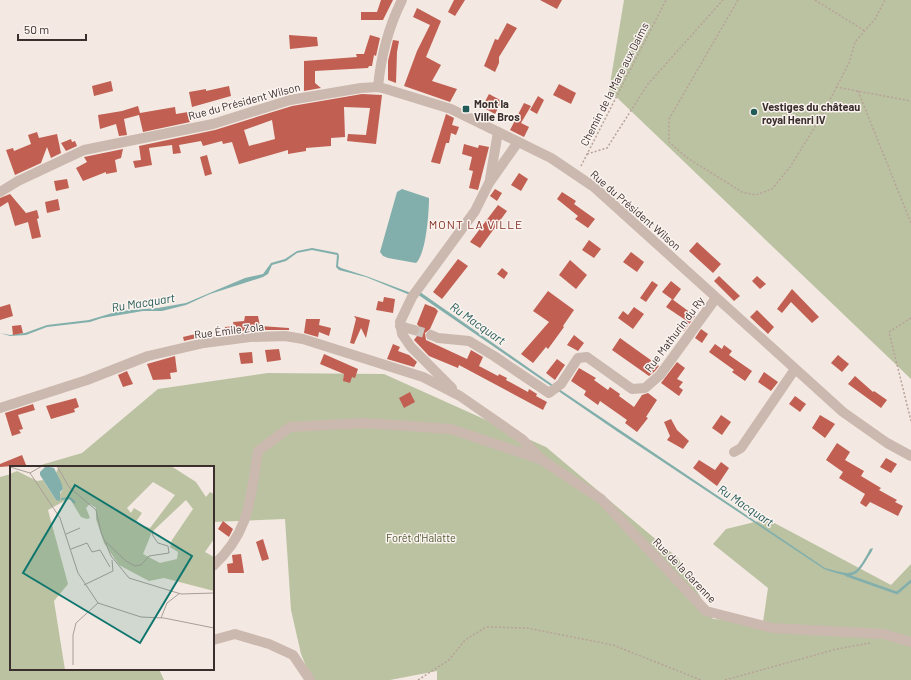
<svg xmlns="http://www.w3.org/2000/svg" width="911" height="680" font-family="Barlow,sans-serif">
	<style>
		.green { fill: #bbc2a2 }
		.water { fill: #82afac }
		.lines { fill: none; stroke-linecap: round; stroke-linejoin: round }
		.stream { stroke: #82afac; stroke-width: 2.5 }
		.building { fill: #c15f52; fill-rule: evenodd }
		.minor-tunnel { stroke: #cec4be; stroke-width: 10; stroke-dasharray: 10 5; stroke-linecap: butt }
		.path { stroke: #b7a298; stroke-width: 1.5; stroke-dasharray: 2 2; stroke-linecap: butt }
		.minor { stroke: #cbb8ae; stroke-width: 10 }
		.poi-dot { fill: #225a57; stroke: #faf3ef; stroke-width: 1.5 }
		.labels { text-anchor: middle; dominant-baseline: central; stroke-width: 3; stroke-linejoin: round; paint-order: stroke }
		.street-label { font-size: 11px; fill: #3a2f2c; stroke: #faf3ef }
		.poi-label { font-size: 11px; font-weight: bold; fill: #3a2f2c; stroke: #faf3ef; text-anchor: start }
		.park-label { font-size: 11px; fill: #4e5830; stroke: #faf3ef }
		.neighbourhood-label { font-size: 12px; letter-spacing: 1px; fill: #863328; stroke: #faf3ef }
		.water-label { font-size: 12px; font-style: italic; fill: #225a57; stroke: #faf3ef }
		.inset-river { fill: none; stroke: #82afac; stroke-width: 2 }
		.inset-road { fill: none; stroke: #a99f99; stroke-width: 1 }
		.view { fill: #0f766e; fill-opacity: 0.15; stroke: #0f766e; stroke-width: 2 }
		.inset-edge { fill: none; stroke: #3a2f2c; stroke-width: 2 }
	</style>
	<rect width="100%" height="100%" fill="#f3e9e2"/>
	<g class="green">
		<polygon points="624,0 911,0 911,379 609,90"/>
		<polygon points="268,373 384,374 546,447 678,558 713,619 763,622 768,588 713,544 726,529 767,519 891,585 911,564 911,680 437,680 437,671 390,680 312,680 301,654 291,610 285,519 213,522 213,467 34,467 82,453 158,389"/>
		<polygon points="11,474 11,669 159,669 164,680 0,680 0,477"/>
	</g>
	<g class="water">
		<path d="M402,189L429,198C429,212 426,254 416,263L388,258L383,256L380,252L397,192Z"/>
		<polygon points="312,248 338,253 339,256 338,266 341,268 366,276 411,293 410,295 366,277 339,270 336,267 337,255 312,250 297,253 286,261 272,265 268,274 263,277 210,294 186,305 162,311 143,311 102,318 90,322 47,327 26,335 10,336 0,333 10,335 25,333 47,325 89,320 119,311 158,308 186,303 245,278 263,274 271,263 285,259 297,251"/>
		<path d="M420,292L553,385L825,568C854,576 855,577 870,549L873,548L872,551C855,579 856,580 824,569L618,432L417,294Z"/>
	</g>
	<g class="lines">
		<polyline class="stream" points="846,575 897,593 911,581"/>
	</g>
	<g class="building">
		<polygon points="381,0 393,0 383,20 361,20 361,12 377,12"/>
		<polygon points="454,0 465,0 455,16 448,12"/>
		<polygon points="540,0 562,0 557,9"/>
		<polygon points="417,8 441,21 426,57 441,65 432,81 457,89 450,102 404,86 417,51 430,25 413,17"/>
		<polygon points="507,23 517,28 499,57 499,63 495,72 484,66 495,39 498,40"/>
		<polygon points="289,35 317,37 318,46 290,49"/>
		<polygon points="370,35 380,38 376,56 374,55 372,66 369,66 368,68 315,71 315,83 321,88 304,91 304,61 357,57 356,54 364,54"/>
		<polygon points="393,40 399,41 397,52 396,83 388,80 388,61"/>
		<polygon points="111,81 113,91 94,96 92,86"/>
		<polygon points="559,84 576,93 571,104 553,95"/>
		<polygon points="229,86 231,96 192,107 189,92 206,89 206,91"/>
		<path d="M362,94L382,95L376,144L347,141L348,134L366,135L370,108L344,107L345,137L331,138V146L306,148V151L288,154V150L239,164L232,142L223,144L222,141L203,146L201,141L179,145L181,153L173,154L172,145L149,148L152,165L135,168L133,161L141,160L139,146L215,130L292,106ZM272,120L275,139L249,146L244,130Z"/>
		<polygon points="489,94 502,101 495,114 482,107"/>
		<polygon points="538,96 544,100 537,114 530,110"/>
		<polygon points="524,103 531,106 521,123 529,127 524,137 510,130"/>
		<polygon points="138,106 140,113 175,107 176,114 188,112 190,122 143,132 139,115 124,119 127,135 119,136 116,124 100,129 98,115 122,111"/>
		<polygon points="446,114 454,118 452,125 459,127 456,135 451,133 449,143 446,143 440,164 431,162"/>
		<polygon points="37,132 39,138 57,134 61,153 51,158 47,147 41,163 15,175 6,150 13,148 14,151 31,144 28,135"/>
		<polygon points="71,139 72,142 75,141 77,146 66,151 61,143"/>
		<polygon points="464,144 478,148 479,145 489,147 478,190 469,188 473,171 469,170 472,157 462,154"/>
		<polygon points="123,149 121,158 115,160 117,172 106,174 106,172 83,181 76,168 87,162 84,157"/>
		<polygon points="207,155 212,174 205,176 200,157"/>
		<polygon points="519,173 528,179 521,191 511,185"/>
		<polygon points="67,179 69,188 56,191 54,181"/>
		<polygon points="495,189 502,193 497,201 490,196"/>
		<polygon points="562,192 576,201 574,204 595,219 588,228 575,219 578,216 557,199"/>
		<polygon points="10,194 26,213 37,210 39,218 37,219 41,237 32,239 28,222 15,226 8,202 0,207 0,198"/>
		<polygon points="58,199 60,210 47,213 45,202"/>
		<polygon points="498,205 507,211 480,248 470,242"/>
		<polygon points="589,240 601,249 594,258 582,250"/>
		<polygon points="697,242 721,264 713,273 689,251"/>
		<polygon points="631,252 644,262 637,272 623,262"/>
		<polygon points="458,259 468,266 442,299 433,292"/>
		<polygon points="570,260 587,275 576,289 559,275"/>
		<polygon points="502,268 508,273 504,279 497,274"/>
		<polygon points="719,276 740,296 734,301 714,281"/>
		<polygon points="757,276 766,284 760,289 752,281"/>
		<polygon points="652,281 658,285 646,302 640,298"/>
		<polygon points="671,281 681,289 673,300 662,292"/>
		<polygon points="792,289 819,317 812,323 791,302 782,313 777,309"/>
		<polygon points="548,291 574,310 563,326 564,327 548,349 546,347 533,363 521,354 549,322 533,311"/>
		<polygon points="384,297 395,299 393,313 376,310 378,301 383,302"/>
		<polygon points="672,299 695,316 684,331 681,328 687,321 666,307"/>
		<polygon points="10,304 13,316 0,320 0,307"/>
		<polygon points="425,304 435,308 438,311 430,329 425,333 426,340 467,359 471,350 483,357 479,366 498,376 499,374 507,378 506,380 528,392 529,389 537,394 536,396 547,402 543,410 459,365 458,368 429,356 414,340 420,332 420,328 417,324"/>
		<polygon points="634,307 644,314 633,329 618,318 623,311 628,315"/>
		<polygon points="757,310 774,327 768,334 750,317"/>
		<polygon points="245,316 258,316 260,326 289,328 289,330 250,330 225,334 225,327 234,326 233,322 244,321"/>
		<polygon points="354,316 370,320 366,338 361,328 354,344 350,343 356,319"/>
		<polygon points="306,319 320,319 319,325 331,328 329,336 319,332 318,337 304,333"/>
		<polygon points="21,325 23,333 13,335 12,326"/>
		<polygon points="701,329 708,334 702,343 695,338"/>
		<polygon points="204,332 205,336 184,341 183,337"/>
		<polygon points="574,335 584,343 578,351 567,345"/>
		<polygon points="620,338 659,366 655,371 649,376 612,350"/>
		<polygon points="393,344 400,347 398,351 409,355 417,362 414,367 387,359"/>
		<polygon points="715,344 722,349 724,345 732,351 729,355 752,371 745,381 732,372 734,370 709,352"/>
		<polygon points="279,349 281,360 267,362 265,350"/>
		<polygon points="252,352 253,363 241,364 239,353"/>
		<polygon points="324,354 358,369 355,378 352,377 350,383 343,381 344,374 320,364"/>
		<polygon points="838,355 849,364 842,372 831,363"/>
		<polygon points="175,356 177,372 170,373 171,379 153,380 147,364"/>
		<polygon points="557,359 565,365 555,380 546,373"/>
		<polygon points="677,362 685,368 677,379 683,382 679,387 683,390 679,396 661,383"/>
		<polygon points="579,368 596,378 594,380 608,390 610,387 620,394 619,396 634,407 642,395 648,393 657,400 646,417 648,418 637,432 625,423 627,420 600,401 598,405 584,395 586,391 571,381"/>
		<polygon points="127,371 133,384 123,387 118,375"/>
		<polygon points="764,372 778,382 771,391 758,382"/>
		<polygon points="855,376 873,392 874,391 887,400 881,408 848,384"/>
		<polygon points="410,392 415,402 404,408 399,398"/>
		<polygon points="795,396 806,404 800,412 789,404"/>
		<polygon points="76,398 79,407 74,409 75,412 51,419 46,406"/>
		<polygon points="33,404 35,410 18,415 23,429 19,430 21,433 12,436 5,413"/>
		<polygon points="721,415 731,422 722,435 712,428"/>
		<polygon points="820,415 835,424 825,438 812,428"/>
		<polygon points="671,419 677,430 689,441 683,449 667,440 670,436 664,422"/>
		<polygon points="837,443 850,452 845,460 864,471 861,476 881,488 879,490 897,500 895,502 903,506 898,516 870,502 866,507 860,503 865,494 839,478 843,472 826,460"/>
		<polygon points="22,455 26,465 0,467 0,464"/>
		<polygon points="886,458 897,464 891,473 880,467"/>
		<polygon points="699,460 715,470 721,462 729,468 717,486 693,468"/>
		<polygon points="223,521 233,529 229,537 218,529"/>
		<polygon points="263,539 269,559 262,561 256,542"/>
		<polygon points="241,554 244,573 228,573 227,564 233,563 232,555"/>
	</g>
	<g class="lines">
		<polyline class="minor-tunnel" points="414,330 431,335"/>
		<g class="path">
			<polyline points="738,0 669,119 669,142 686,157 742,192 756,195 772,189 790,167 821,117 849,63 855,42 875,19 885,0"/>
			<polyline points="815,0 865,31"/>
			<polyline points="836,87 911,101"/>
			<polyline points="858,91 911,223"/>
			<polyline points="587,154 607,148 648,84 723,0"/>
			<polyline points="581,166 666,0"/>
			<polyline points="911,318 889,332 911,421"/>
			<polyline points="418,680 449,660 465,640 486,627 527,628 613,645 701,680"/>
			<polyline points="725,680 837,649 870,643"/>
		</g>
		<g class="minor">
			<path d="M378,87C381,55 388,28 402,0"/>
			<polyline points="490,179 498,132"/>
			<polyline points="0,192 18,181 84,150 213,124 290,100 361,88 378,87 386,89 451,109 551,158 594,187 843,412 887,443 911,456"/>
			<polyline points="400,326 414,330"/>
			<polyline points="431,335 438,338 469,341 494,356 549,393 561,384 578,358 587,357 632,389 645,388 660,375 716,298"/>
			<polyline points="452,388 411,347 402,334 400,322 412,297 475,211 489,183 518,142"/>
			<polyline points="0,408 87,380 148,356 204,343 250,337 285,336 303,339 423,377 460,396 522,439 542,460 601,499 706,611 772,628 884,634 911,642"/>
			<polyline points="734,452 741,448 795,369"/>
			<path d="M213,566C251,531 250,498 258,451L290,427L363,423L451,429L540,459"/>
			<polyline points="213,640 235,634 269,644 293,655 310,680"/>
		</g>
	</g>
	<g class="poi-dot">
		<rect x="462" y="105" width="8" height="8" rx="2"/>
		<circle cx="754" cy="112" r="4"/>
	</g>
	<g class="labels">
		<g class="street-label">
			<text transform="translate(614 84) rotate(-63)">Chemin de la Mare aux Daims</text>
			<text transform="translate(244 101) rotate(-15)">Rue du Président Wilson</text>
			<text transform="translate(636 210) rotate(41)">Rue du Président Wilson</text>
			<text transform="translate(229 330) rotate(-7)">Rue Émile Zola</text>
			<text transform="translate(674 334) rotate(-53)">Rue Mathurin du Ry</text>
			<text transform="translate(685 570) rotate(46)">Rue de la Garenne</text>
		</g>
		<g class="poi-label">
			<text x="474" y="103">Mont la<tspan x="474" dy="13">Ville Bros</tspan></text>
			<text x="762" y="106">Vestiges du château<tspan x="762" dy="13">royal Henri IV</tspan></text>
		</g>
		<g class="park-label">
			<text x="421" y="537">Forêt d'Halatte</text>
		</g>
		<g class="neighbourhood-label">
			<text x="476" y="224">MONT LA VILLE</text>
		</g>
		<g class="water-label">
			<text transform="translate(143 302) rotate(-9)">Ru Macquart</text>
			<text transform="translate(478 323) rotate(35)">Ru Macquart</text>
			<text transform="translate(746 505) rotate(34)">Ru Macquart</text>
		</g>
	</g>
	<g transform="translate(10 466)">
		<rect width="204" height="204" fill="#f3e9e2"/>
		<path d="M49,0H161L186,16L196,31L200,26L204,28V73L195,86L204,91V125L154,112L139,115L109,99L94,77L86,53V42L80,38L76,42L80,52L77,53L71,51L60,33L56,34L38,44L58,118L44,135L55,204H0V8L7,5L27,15L33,14L46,34L53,23L46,7ZM143,16L165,29L140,62L125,57L132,47L124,42L121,47L117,42ZM176,34L183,43L162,74L160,81L168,86L167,93L150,97L133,88L142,66Z" fill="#bbc2a2" fill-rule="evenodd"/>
		<path d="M36,0L44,2L51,16L53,23L50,26V35L46,34L30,9V6Z" fill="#82afac"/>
		<path class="inset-river" d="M51,33L60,32L65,37"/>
		<path class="inset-road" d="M47,0L59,21L86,44L91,66L101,90L119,112L171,128L204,127M0,1L20,7M20,7L50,52L68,107L88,137L131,151L154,152L204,162M20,7L32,0M56,68L70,62M96,76L116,95L125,100L131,99L139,90L159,87L158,80L148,77L143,70L142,65M61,83L77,77L82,86L90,84L100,101M74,119L103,105L102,94M151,152L157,137L170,127M63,199V169L66,157L88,137"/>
		<path class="view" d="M65,19L182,90L130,177L13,107Z"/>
		<rect width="204" height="204" class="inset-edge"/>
	</g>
	<path d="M18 34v6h68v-6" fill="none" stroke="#3a2f2c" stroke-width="2"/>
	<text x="24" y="34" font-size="12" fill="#3a2f2c" stroke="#faf3ef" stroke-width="3" paint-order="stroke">50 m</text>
</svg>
